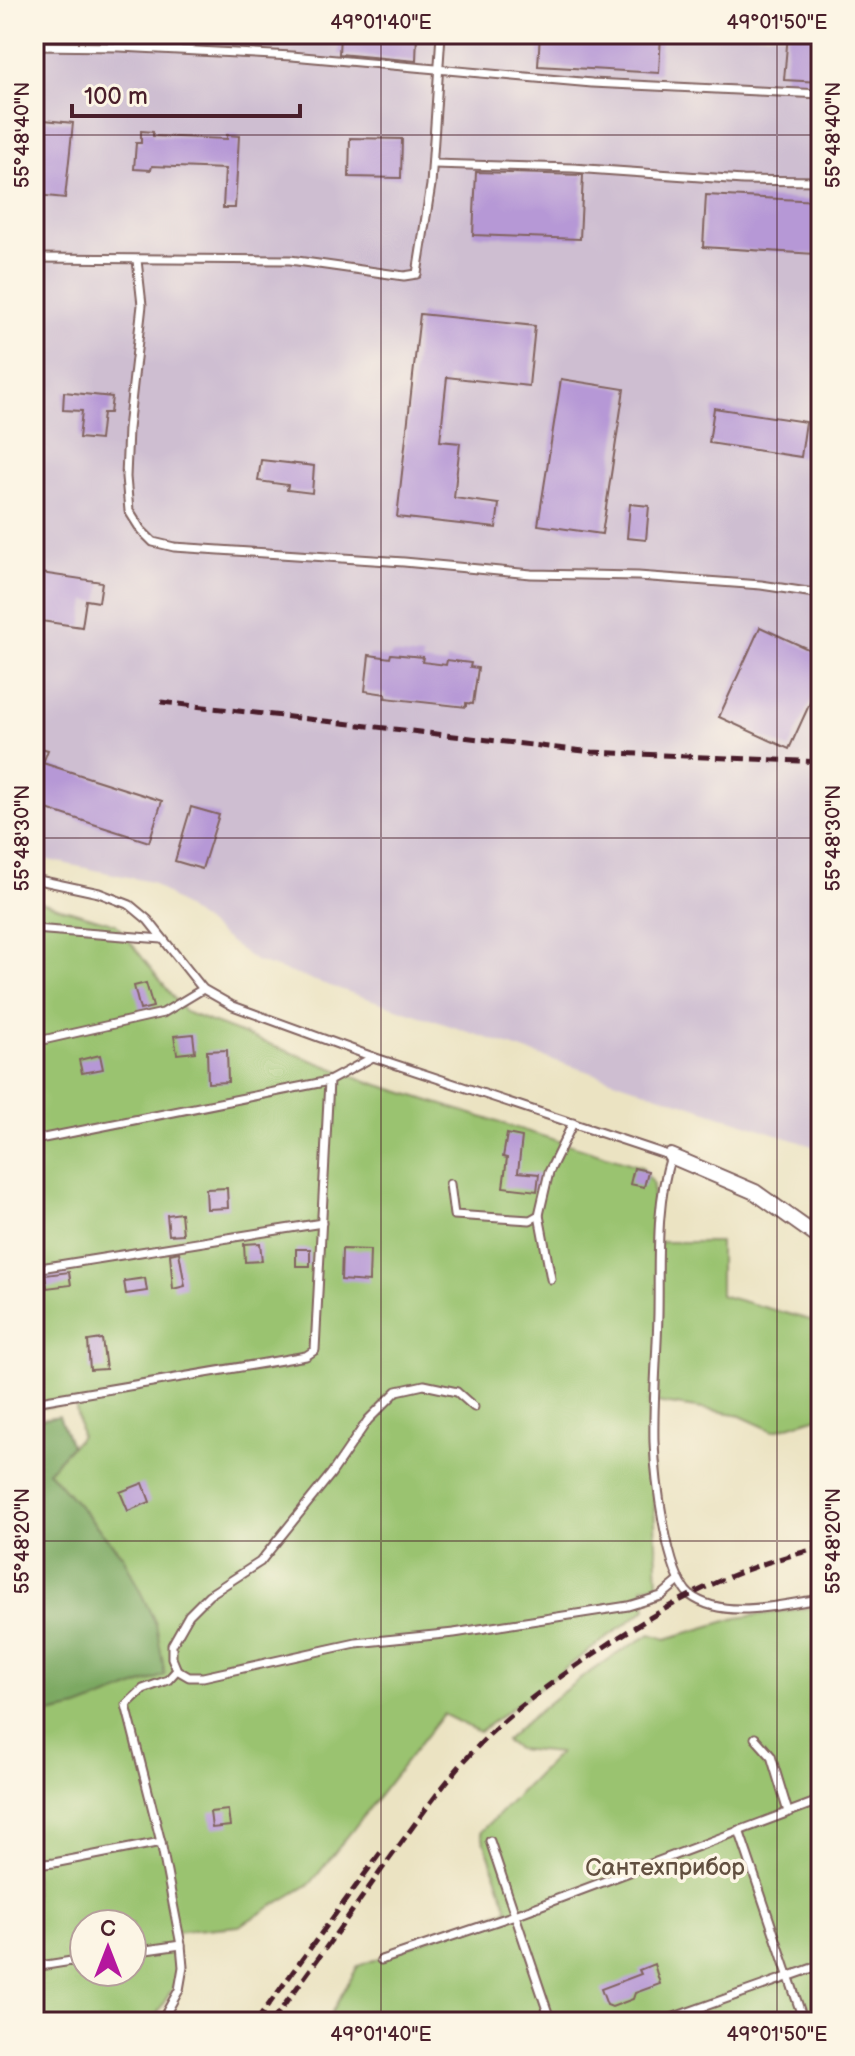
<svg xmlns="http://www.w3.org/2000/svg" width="855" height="2056" font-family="'Balsamiq Sans',sans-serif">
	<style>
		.industrial { fill: #cebed1 }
		.green { fill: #9ac370; stroke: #72714e; stroke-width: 2; fill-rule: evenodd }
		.forest { fill: #7ba962; stroke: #626446; stroke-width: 2 }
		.building { fill: #b698d6 }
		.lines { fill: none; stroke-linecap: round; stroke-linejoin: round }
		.lane-casing { stroke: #826460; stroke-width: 11 }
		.street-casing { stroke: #826460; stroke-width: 18 }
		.lane { stroke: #fff; stroke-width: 7 }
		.street { stroke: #fff; stroke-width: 14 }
		.rail { stroke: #4a1f2b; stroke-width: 5; stroke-dasharray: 12 6; stroke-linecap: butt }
		.ticks { fill: none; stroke: #4a1f2b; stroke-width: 2; stroke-opacity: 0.45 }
		.labels { text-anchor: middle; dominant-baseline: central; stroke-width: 7; stroke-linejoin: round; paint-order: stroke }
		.park-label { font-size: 24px; fill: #625040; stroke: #fcf5e5 }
		.neatline { fill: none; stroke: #4a1f2b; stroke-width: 3 }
		.ticks-label { font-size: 20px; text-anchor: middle; fill: #4a1f2b }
	</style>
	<rect width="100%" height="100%" fill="#fcf5e5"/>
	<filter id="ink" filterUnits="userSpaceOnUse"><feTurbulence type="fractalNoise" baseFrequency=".0125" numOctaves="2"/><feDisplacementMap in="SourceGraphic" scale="16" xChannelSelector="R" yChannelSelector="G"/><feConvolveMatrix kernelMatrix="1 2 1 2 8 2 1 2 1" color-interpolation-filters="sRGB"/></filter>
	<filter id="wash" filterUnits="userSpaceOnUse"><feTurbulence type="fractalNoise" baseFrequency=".006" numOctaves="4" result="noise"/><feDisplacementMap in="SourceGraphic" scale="32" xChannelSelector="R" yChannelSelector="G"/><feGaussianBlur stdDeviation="1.8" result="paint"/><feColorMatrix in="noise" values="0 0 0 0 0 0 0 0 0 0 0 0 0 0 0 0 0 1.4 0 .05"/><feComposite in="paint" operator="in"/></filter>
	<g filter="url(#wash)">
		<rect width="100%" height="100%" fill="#ebe3c2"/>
		<polygon class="industrial" points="34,34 821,34 821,1149 255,961 151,882 34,857"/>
		<g class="green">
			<path d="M34,900L116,924L185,1012L369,1082L642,1167L653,1184L652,1242H720V1295L821,1323V1416L773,1431L736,1414L649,1401L658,1584L643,1587L646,1609L479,1732L443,1714L311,1883L239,1926L173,1932L177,1981L152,2022H34V1717L78,1708L123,1556L48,1471L81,1436L75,1403L34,1409ZM84,1924H132V1972H84Z"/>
			<path d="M821,1606V2022H326L358,1966L508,1909L481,1832L559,1753L517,1749L505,1741C549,1700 598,1663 651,1634L666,1639L737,1618Z"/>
		</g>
		<polygon class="forest" points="59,1416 71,1446 48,1471 123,1556 156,1624 165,1675 78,1708 34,1717 34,1420"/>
		<g id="blocks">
			<g class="building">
				<polygon points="340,34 384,38 384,34 417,34 416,61 339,54"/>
				<polygon points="540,34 661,34 659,73 538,66"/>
				<polygon points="788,34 821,34 821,82 784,80"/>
				<polygon points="44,120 73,123 65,198 37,195"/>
				<polygon points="141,131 153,132 153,136 227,139 227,135 239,136 235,208 223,208 225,169 152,166 151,170 134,169 136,143 141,143"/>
				<polygon points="350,138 402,139 401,178 349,177"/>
				<polygon points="476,172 583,175 580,239 473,235"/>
				<polygon points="706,195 818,201 815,254 703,247"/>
				<polygon points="420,314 535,326 529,386 447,377 440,441 460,443 454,498 499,504 496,528 397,517"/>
				<polygon points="561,379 624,389 602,534 538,525"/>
				<polygon points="64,392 112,397 110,413 103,413 100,440 79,438 82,411 63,410"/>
				<polygon points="714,408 806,422 801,457 709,443"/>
				<polygon points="261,460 314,466 312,493 287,490 288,485 258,481"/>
				<polygon points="630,504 649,506 646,540 627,538"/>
				<polygon points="34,572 102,582 99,602 86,600 82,627 34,620"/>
				<polygon points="760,627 821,655 821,679 789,749 719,717"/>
				<polygon points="391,654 423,657 422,662 446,665 447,660 471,663 470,667 478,668 473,704 466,703 466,707 385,698 386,694 365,691 369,655 390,658"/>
				<polygon points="34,746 48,750 43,763 162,801 149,842 34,805"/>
				<polygon points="191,807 219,815 202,869 175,861"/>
				<polygon points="146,983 153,1007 140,1010 134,986"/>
				<polygon points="193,1034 195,1052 177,1054 174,1036"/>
				<polygon points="227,1050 228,1082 208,1083 207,1051"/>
				<polygon points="100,1055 103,1069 82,1073 79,1060"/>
				<polygon points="507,1134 522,1137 518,1172 539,1174 537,1191 503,1187 507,1158 503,1157"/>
				<polygon points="634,1168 648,1171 644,1187 630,1184"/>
				<polygon points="227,1188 228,1208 207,1209 206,1189"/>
				<polygon points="181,1213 183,1234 169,1235 167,1215"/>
				<polygon points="260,1243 262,1261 245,1262 244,1244"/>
				<rect x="296" y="1249" width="14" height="17"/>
				<polygon points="342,1249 370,1250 369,1282 341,1280"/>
				<polygon points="179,1252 185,1286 173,1289 170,1254"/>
				<polygon points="69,1272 71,1285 47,1288 45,1275"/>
				<polygon points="145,1278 147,1291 126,1294 124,1281"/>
				<polygon points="102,1339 106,1369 90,1370 88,1341"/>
				<polygon points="143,1483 150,1502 128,1511 120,1492"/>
				<polygon points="228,1810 230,1826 212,1828 210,1812"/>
				<polygon points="654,1964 660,1984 635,1993 633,1999 612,2007 607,2005 601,1989 641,1974 639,1970"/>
			</g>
		</g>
	</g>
	<g filter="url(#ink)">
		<use href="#blocks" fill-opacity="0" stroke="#826460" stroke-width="2"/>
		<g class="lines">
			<g class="lane-casing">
				<g id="lane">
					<polyline points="34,46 120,47 292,56 592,83 821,94"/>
					<polyline points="433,164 573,168 743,180 821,181"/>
					<polyline points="34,258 290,260 404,276 417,274 431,185 441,34"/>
					<polyline points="137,260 142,305 128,429 126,477 129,511 141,530 153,542 174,547 404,562 531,574 638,576 761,585 821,594"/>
					<path d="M34,879L99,893L130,905L148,920L203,989L233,1006L373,1057L671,1156C655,1206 659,1262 658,1314C657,1357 653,1400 654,1442C655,1473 666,1576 690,1595C725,1621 781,1604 821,1599"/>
					<polyline points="34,929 162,939"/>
					<polyline points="34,1042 163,1013 203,989"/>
					<polyline points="34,1140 329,1081"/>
					<polyline points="450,1184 454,1215 530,1220 539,1215 549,1172 573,1123"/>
					<polyline points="539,1215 551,1279"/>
					<polyline points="34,1269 322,1223"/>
					<polyline points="34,1402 306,1356 315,1350 329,1081 373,1057"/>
					<polyline points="474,1407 457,1392 424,1385 397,1391 368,1420 331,1474 260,1562 209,1595 189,1615 172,1645 172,1658 177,1670 189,1677 203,1677 356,1643 454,1633 628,1606 661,1596 679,1581"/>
					<polyline points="755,1738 771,1756 788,1812"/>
					<polyline points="739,1830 804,2022"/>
					<polyline points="490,1841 551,2022"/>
					<polyline points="34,1865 54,1863 161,1842"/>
					<polyline points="132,1952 181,1945"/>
					<polyline points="381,1960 515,1915 821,1800"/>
					<polyline points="34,1967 84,1959"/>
					<polyline points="161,2022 179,1990 183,1967 181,1945 161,1842 126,1705 143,1689 168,1680 177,1670"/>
					<polyline points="660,2022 821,1965"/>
				</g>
			</g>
			<g class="street-casing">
				<polyline id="street" points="671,1156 755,1192 821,1239"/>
			</g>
			<use href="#lane" class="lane"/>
			<use href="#street" class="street"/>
			<g class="rail">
				<polyline points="161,702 592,752 821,762"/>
				<polyline points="256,2022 384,1848"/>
				<path d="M272,2022C310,1970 348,1917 385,1865C416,1823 446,1778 483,1741C515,1708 554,1681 592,1655C669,1603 730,1568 821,1548"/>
			</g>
		</g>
	</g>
	<path class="ticks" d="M381,34V2022M777,34V2022M34,135H821M34,838H821M34,1541H821"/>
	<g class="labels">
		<g class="park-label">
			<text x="665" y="1867">Сантехприбор</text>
		</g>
	</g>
	<rect width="855" height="2056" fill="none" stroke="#fcf5e5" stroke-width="88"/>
	<g transform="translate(108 1948)"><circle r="38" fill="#fcf5e5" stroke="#b59f9b" stroke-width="2"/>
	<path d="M0-6L14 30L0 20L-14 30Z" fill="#b5179e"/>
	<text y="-12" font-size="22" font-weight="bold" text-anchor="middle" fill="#4a1f2b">С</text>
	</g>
	<path d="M72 104v12h228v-12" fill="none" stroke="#4a1f2b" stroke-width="4"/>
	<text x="84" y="104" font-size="24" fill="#4a1f2b" stroke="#fcf5e5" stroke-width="6" paint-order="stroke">100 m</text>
	<rect x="44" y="44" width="767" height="1968" class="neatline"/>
	<g class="ticks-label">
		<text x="381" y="29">49°01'40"E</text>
		<text x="777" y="29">49°01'50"E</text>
		<text transform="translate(22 135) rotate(-90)" y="7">55°48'40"N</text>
		<text transform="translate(833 135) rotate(-90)" y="7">55°48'40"N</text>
		<text transform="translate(22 838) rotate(-90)" y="7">55°48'30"N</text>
		<text transform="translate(833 838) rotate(-90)" y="7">55°48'30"N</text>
		<text transform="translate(22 1541) rotate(-90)" y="7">55°48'20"N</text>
		<text transform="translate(833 1541) rotate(-90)" y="7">55°48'20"N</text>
		<text x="381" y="2041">49°01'40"E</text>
		<text x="777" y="2041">49°01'50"E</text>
	</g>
</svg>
